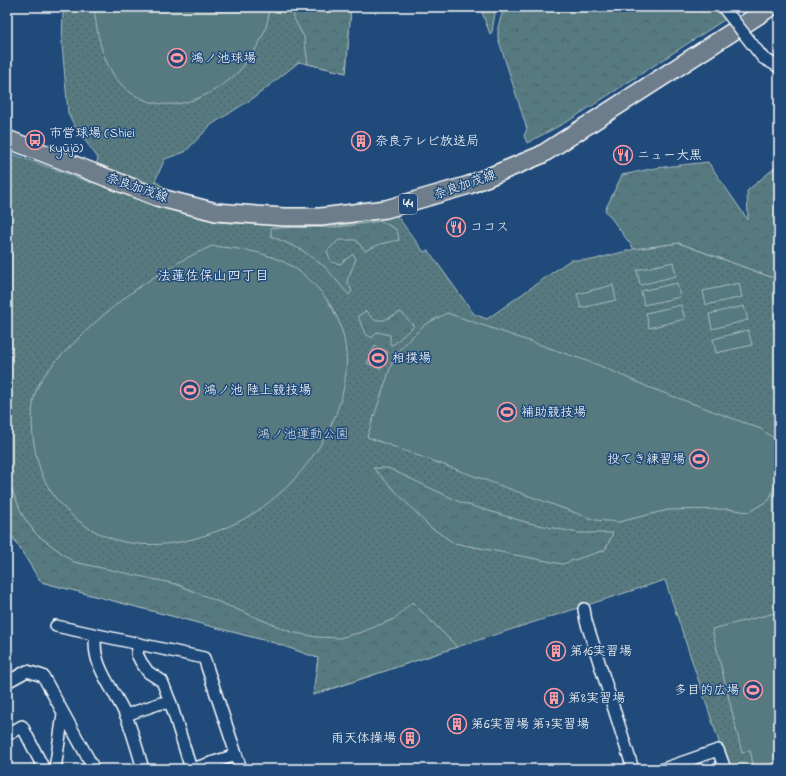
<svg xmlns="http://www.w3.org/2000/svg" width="786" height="776" font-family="'Indie Flower','Klee One',sans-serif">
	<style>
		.green { fill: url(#green-dots); stroke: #aabcc0 }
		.forest { fill: url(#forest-crowns); stroke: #aabcc0 }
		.pitch { fill: #567a80; stroke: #aabcc0 }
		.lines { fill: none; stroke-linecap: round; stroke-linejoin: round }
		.minor-casing { stroke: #fff; stroke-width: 14 }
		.primary-casing { stroke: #fff; stroke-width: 20 }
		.minor { stroke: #1f4a7a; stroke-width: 11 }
		.primary { stroke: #6d7d8c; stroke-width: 17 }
		.minor-bridge-casing { stroke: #fff; stroke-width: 14; stroke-linecap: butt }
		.minor-bridge { stroke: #1f4a7a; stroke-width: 11 }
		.labels { text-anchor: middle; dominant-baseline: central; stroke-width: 3; stroke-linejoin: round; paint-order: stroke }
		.shield { fill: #1f4a7a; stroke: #bcc9d7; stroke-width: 1 }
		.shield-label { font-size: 12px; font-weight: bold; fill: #fff }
		.poi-label { font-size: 13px; fill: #fff; stroke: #1f4a7a; text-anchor: start }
		.street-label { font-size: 13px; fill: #fff; stroke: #1f4a7a }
		.park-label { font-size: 13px; fill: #d5dedf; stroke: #1f4a7a }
		.neighbourhood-label { font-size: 14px; fill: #fff; stroke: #1f4a7a }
	</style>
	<defs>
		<pattern id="green-dots" width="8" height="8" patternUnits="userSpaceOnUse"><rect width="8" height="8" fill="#567a80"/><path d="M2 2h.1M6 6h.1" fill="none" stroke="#516366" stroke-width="1.8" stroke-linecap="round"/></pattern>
		<pattern id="forest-crowns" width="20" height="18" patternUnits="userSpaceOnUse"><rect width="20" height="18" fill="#567a80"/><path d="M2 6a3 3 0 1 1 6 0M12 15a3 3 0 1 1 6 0" fill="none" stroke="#516366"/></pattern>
	</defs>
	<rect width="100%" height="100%" fill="#1f4a7a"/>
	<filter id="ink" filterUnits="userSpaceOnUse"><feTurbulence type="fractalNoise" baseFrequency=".025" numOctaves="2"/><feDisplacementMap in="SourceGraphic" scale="8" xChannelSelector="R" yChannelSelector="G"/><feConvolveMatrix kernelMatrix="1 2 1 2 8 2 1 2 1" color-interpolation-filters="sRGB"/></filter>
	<g filter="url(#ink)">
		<polygon class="green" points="63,7 351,7 346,73 299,62 255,97 211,125 185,152 165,159 155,181 214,222 273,225 341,225 397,216 424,252 428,250 474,314 487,319 570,260 592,260 634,249 679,243 779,280 779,769 728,769 665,580 457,647 313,695 318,658 275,643 41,582 7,528 7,152 92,183 98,158 75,127 68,113 62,44"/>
		<g class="forest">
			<polygon points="293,7 351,7 346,73 308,64 304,37 294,19"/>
			<polygon points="480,7 496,7 492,32 490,34"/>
			<polygon points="504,7 719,7 727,18 570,120 527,143 524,136 527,129 498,38 498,27"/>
			<polygon points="708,162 748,220 747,191 779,164 779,280 679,243 634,249 605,210 622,175 655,168"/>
			<polygon points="381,221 397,230 399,240 380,244 365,251 356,240 339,240 327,251 331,262 340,264 353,254 356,259 347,281 352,291 349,295 325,267 300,249 271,236 271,228 338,227"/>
			<polygon points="366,311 374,320 384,320 401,312 414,326 393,345 390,344 390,335 377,332 372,338 365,334 358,316"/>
			<polygon points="373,468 388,468 462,503 529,523 578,533 613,533 605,550 562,564 454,543 430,527"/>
			<polygon points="7,478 23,516 36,534 74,562 176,584 291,632 316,637 339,638 362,632 394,619 412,602 457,647 313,695 318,658 275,643 41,582 7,528"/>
		</g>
		<g class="pitch">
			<path d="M94,7H269C269,28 260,43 248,60C236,77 220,88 201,97C164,114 124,101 107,63C99,45 96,26 94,7Z"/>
			<path d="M212,246C232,248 253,250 272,257C295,265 313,280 327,300C382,378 310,488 236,523C197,541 158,551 116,540C86,531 59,509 45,481C33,457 26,408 39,384C47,369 61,356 73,344C113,303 159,269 212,246Z"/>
			<polygon points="673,262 676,276 640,285 637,270"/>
			<polygon points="677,283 680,297 644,305 641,291"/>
			<polygon points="739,283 742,297 706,305 703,291"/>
			<polygon points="613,285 616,300 581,308 577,294"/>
			<polygon points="681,305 685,319 649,328 646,313"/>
			<polygon points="744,306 748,320 712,329 709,314"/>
			<polygon points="447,313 596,364 648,387 761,429 779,442 779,476 769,500 749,512 728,509 668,510 619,522 595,520 367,437 395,354 424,325"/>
			<polygon points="779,321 779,336 776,337 773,323"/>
			<polygon points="748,330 752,345 716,353 713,339"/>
			<polygon points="375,346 388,352 380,369 367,363"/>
			<polygon points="779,612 779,769 754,769 750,750 742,753 712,629"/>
		</g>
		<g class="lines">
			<g class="minor-casing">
				<g id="minor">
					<polyline points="763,58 779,67"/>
					<polyline points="584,609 586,621 633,769"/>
					<polyline points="56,626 204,658 241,769"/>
					<path d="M96,635C90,665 115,690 126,716C133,733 138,752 143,769"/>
					<polyline points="139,644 137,654 141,662 148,672 162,681 171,704"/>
					<polyline points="7,682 27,671 43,676 94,769"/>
					<polyline points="126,715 161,703 171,704 191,769"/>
					<polyline points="7,735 22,726 44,769"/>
					<polyline points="55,769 63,714"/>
					<polyline points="192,769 236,755"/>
					<polyline points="663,769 718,750 725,769"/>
				</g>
			</g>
			<g class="primary-casing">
				<polyline id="primary" points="7,139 157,197 216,212 284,217 321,217 386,209 469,185 541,155 771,7"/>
			</g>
			<use href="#minor" class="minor"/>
			<use href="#primary" class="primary"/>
			<g class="minor-bridge-casing">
				<polyline id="minor-bridge" points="723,7 763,58"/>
			</g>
			<use href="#minor-bridge" class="minor-bridge"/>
		</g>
	</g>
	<defs>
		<g id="stadium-ring" transform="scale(1)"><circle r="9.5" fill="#1f4a7a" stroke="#ff9aa2" stroke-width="1.5"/><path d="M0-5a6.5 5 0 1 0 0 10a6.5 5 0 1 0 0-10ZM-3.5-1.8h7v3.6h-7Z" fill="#ff9aa2"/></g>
		<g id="bus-ring" transform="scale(1)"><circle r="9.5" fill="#1f4a7a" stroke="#ff9aa2" stroke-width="1.5"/><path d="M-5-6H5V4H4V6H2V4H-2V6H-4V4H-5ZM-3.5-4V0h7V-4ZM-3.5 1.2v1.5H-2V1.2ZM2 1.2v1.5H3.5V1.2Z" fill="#ff9aa2"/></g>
		<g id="building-ring" transform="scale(1)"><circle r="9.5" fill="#1f4a7a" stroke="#ff9aa2" stroke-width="1.5"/><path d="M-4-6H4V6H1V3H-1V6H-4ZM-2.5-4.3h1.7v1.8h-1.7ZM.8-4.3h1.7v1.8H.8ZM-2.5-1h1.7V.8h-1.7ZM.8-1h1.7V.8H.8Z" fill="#ff9aa2"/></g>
		<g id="restaurant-ring" transform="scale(1)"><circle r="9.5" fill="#1f4a7a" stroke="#ff9aa2" stroke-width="1.5"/><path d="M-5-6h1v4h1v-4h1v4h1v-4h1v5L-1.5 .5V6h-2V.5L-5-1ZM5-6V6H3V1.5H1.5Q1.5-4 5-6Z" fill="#ff9aa2"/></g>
	</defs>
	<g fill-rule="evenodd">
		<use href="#stadium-ring" x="177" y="58"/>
		<use href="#bus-ring" x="35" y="140"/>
		<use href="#building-ring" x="361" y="141"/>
		<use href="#restaurant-ring" x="623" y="155"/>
		<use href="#restaurant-ring" x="456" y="227"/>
		<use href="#stadium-ring" x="378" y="358"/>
		<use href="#stadium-ring" x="190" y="390"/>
		<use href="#stadium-ring" x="507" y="412"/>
		<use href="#stadium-ring" x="699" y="459"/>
		<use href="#building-ring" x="556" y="651"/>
		<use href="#stadium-ring" x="753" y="690"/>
		<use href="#building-ring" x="554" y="698"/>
		<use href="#building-ring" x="457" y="724"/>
		<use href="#building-ring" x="410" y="738"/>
	</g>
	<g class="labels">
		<rect class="shield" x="399" y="194" width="18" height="20" rx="3"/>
		<g class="shield-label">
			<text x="408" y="204">44</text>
		</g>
		<g class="poi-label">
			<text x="191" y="58">鴻ノ池球場</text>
			<text x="49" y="133">市営球場 (Shiei<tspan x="49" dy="15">Kyūjō)</tspan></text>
			<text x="375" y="141">奈良テレビ放送局</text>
			<text x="637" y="155">ニュー大黒</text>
			<text x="470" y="227">ココス</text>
			<text x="392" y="358">相撲場</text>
			<text x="204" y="390">鴻ノ池 陸上競技場</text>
			<text x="521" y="412">補助競技場</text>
			<text x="685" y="459" text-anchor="end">投てき練習場</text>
			<text x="570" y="651">第16実習場</text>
			<text x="739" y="690" text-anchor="end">多目的広場</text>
			<text x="568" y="698">第8実習場</text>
			<text x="471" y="724">第6実習場 第7実習場</text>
			<text x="396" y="738" text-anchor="end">雨天体操場</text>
		</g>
		<g class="street-label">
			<text transform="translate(465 185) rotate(-19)">奈良加茂線</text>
			<text transform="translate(137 188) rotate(19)">奈良加茂線</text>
		</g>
		<g class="park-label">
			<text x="303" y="434">鴻ノ池運動公園</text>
		</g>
		<g class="neighbourhood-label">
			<text x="213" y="276">法蓮佐保山四丁目</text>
		</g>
	</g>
	<rect width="786" height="776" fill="none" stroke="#1f4a7a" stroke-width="24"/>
	<rect x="12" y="12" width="762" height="752" fill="none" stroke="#fff" stroke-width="1.5" filter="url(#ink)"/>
</svg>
